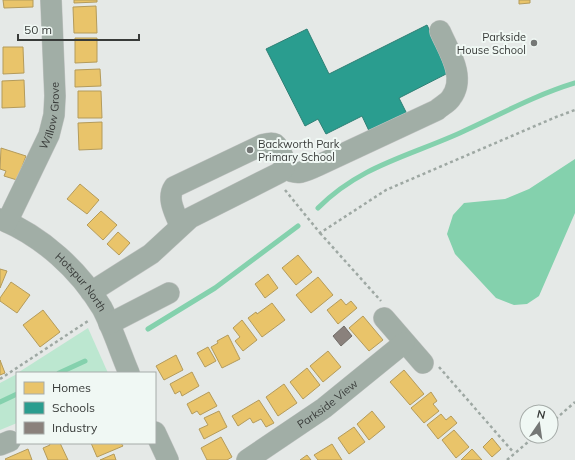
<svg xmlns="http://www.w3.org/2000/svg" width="575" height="460" font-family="Mulish,sans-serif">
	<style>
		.green { fill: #bce7d0 }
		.water { fill: #84d1ad }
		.homes { fill: #e9c46a; stroke: #b49b5b }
		.schools { fill: #2a9d8f; stroke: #2e8075 }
		.industry { fill: #8a817c; stroke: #716c68 }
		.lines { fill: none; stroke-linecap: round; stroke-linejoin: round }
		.stream { stroke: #84d1ad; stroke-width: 5 }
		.minor-casing { stroke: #c3c5c4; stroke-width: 22 }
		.path { stroke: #9ea8a3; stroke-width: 2.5; stroke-dasharray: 3 3; stroke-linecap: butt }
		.minor { stroke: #a1aea6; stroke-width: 21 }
		.poi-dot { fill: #757876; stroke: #f0f8f4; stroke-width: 1.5 }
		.labels { text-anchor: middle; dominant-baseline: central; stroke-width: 4; stroke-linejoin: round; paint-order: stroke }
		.poi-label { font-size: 11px; fill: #383b39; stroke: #f0f8f4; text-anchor: end }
		.street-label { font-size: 11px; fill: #383b39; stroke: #f0f8f4 }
	</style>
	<rect width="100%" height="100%" fill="#e5e9e7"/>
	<g class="green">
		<polygon points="88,328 108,373 18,373 19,372"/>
		<polygon points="17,374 17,423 0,430 0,383"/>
	</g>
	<polygon class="water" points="575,159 575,213 539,296 527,304 514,305 496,298 455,254 447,234 453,215 464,203 505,199 529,189"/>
	<g class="homes">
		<polygon points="3,0 33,0 33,7 4,8"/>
		<polygon points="74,0 97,0 97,2 74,3"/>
		<polygon points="519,0 530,0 530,3 519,4"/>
		<polygon points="96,6 97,33 74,33 73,7"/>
		<polygon points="75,38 97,38 97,62 75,63"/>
		<polygon points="3,47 23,47 24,73 3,74"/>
		<polygon points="100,69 101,86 75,87 75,70"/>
		<polygon points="24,80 25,107 2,108 2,81"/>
		<polygon points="78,91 101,91 102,118 78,118"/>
		<polygon points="102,122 102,149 79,150 78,123"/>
		<polygon points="1,148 26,156 17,180 4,176 6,171 0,169"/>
		<polygon points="80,184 99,200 87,214 67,199"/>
		<polygon points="101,211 117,225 103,240 87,225"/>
		<polygon points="118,232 130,243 119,255 107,244"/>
		<polygon points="298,255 312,272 296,285 282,268"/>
		<polygon points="0,269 7,271 0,288"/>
		<polygon points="268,274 278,288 265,298 255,284"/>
		<polygon points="318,277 333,295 311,313 296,295"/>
		<polygon points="11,282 30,295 17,313 0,301 0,298"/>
		<polygon points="341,299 346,305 351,301 357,308 338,324 327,310"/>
		<polygon points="272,303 285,320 262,337 248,318 256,312 257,314"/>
		<polygon points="43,310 60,332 40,347 23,325"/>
		<polygon points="363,316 383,340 369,351 349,328"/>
		<polygon points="242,320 257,340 243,351 235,341 240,337 233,328"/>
		<polygon points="228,335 240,359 222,368 211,347 218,343 217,341"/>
		<polygon points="208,347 216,361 205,367 197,353"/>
		<polygon points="328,351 341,367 323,382 310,366"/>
		<polygon points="176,355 183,370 164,380 156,366"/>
		<polygon points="0,360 5,373 0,375"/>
		<polygon points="307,368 320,385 303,399 290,382"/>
		<polygon points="404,370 424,394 410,405 390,382"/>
		<polygon points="192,372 199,386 182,396 180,391 175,394 170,384"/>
		<polygon points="284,384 297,403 278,416 266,397"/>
		<polygon points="209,392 217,406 200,415 197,411 192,414 187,404"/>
		<polygon points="431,392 437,401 433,404 439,411 424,423 411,408"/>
		<polygon points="259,400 274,423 266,427 261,419 253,423 250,418 238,426 232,416"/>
		<polygon points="219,411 227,427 204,439 199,429 208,425 204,418"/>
		<polygon points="372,411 385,427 369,440 357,424"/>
		<polygon points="441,414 446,420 451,416 457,423 438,439 427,425"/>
		<polygon points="354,427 365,442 349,454 338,438"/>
		<polygon points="454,430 469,447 456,458 442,440"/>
		<polygon points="221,437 232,457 227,460 207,460 201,448"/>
		<polygon points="492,438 501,449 492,457 483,447"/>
		<polygon points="49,443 60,443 68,460 48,460 43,448 50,445"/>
		<polygon points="91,443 121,443 123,446 97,457"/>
		<polygon points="332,444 342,460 318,460 314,455"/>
		<polygon points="28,449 32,460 6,460 5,459"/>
		<polygon points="472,449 482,460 461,460"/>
		<polygon points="114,454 116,460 100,460"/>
		<polygon points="307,455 311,460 300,460"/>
	</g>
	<polygon class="schools" points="427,25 450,72 399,98 407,114 370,133 362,116 326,134 318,119 305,126 266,49 307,29 329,74"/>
	<polygon class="industry" points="344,326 352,336 341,346 333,336"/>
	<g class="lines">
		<g class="stream">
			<path d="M318,208C358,168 402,158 453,136C494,118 532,96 575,83"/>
			<polyline points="148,329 215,288 298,226"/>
			<polyline points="59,373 85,361"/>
			<polyline points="0,402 17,394"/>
		</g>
		<g class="minor-casing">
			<g id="minor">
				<path d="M284,168C298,176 303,172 317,166L437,110C441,106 448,103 451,98C467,77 448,50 440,31"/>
				<path id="s1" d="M0,219C42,236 79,270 102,308C113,329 120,352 129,373"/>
				<path id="s2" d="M7,222L49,135L54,115L55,96L51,0"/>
				<path d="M91,292L151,254L190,218L279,173C281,171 283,170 284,168C287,163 280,148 275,144C271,142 266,144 262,145L174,187C166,199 176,214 180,226"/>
				<polyline points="384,318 423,363"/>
				<polyline points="109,324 169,293"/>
				<polyline points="155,432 168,460"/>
				<polyline points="0,445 10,441"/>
				<path id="s3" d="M247,460L324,408L404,343"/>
			</g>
		</g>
		<g class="path">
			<polyline points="285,190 320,233 386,190 556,117 575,110"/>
			<polyline points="320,233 381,301"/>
			<polyline points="439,367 514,453"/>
			<polyline points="0,379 88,321"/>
			<polyline points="551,423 575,402"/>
			<polyline points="507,460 535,436"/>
		</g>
		<use href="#minor" class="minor"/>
	</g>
	<g class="poi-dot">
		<circle cx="534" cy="43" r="4"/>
		<circle cx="250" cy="150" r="4"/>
	</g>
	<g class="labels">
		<g class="poi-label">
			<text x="526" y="37">Parkside<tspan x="526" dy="13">House School</tspan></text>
			<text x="258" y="144" text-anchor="start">Backworth Park<tspan x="258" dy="13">Primary School</tspan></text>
		</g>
		<g class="street-label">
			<text stroke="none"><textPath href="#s2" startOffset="116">Willow Grove</textPath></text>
			<text stroke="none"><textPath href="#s1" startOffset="104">Hotspur North</textPath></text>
			<text stroke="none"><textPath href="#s3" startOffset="98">Parkside View</textPath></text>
		</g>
	</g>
	<rect x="16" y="372" width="140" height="72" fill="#f0f8f4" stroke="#a6aca9"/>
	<rect x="24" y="382" width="20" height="12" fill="#e9c46a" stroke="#a6aca9"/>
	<text x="52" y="392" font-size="12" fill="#383b39">Homes</text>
	<rect x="24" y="402" width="20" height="12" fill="#2a9d8f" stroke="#a6aca9"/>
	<text x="52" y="412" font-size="12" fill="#383b39">Schools</text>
	<rect x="24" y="422" width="20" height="12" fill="#8a817c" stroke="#a6aca9"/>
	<text x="52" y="432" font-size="12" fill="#383b39">Industry</text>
	<g transform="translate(539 424) rotate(13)"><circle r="19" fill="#f0f8f4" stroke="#a6aca9"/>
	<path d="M0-3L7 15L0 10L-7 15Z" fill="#757876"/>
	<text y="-6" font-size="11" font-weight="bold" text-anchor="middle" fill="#383b39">N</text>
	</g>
	<path d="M18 34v6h121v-6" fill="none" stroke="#383b39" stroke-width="2"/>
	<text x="24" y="34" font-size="12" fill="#383b39" stroke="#f0f8f4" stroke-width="3" paint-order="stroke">50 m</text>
</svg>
